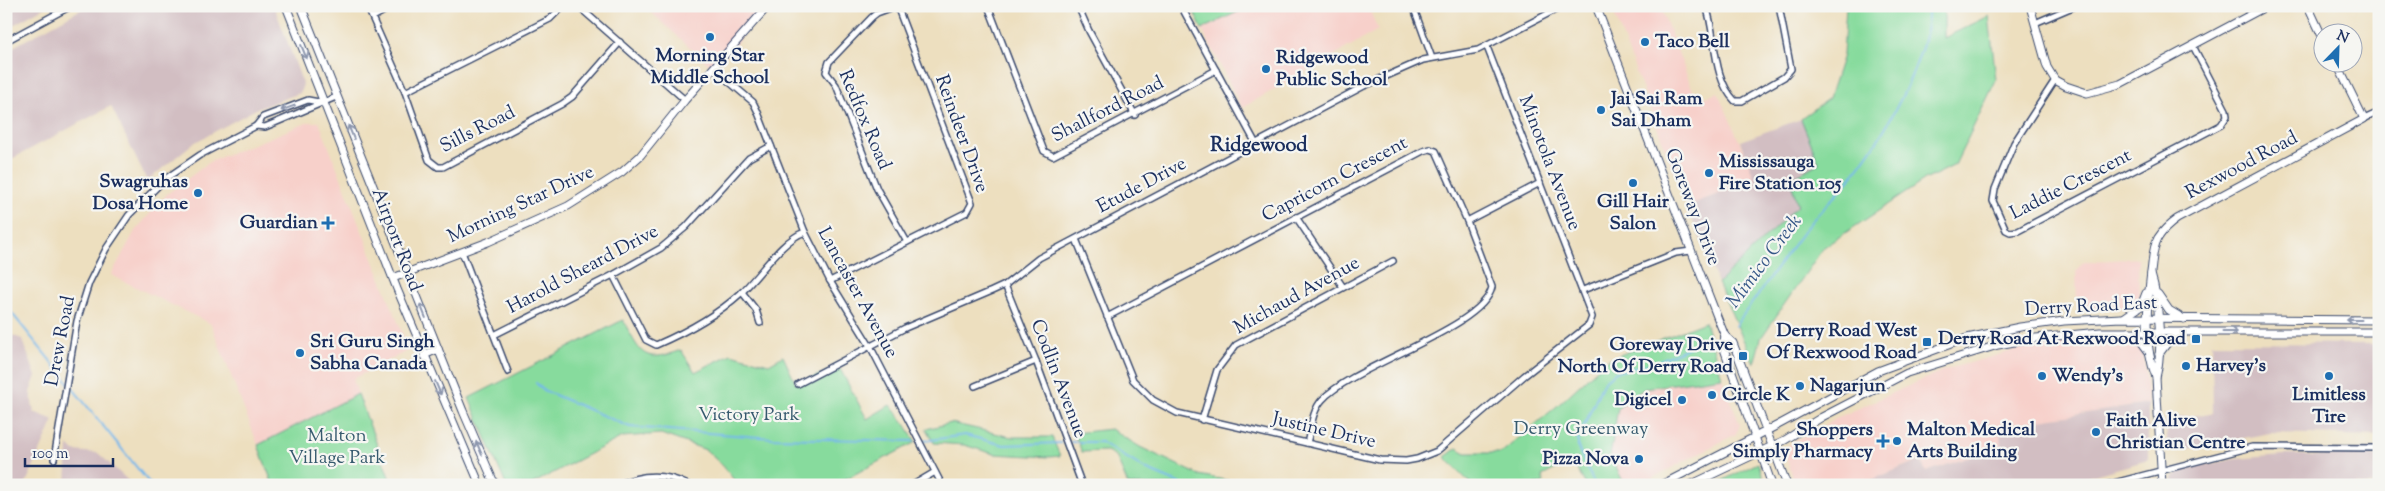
<svg xmlns="http://www.w3.org/2000/svg" width="2385" height="491" font-family="'Sorts Mill Goudy',serif">
	<style>
		.built { fill: #f7d0ca }
		.industrial { fill: #d2bec2 }
		.green { fill: #87db9d; stroke: #51857e }
		.lines { fill: none; stroke-linecap: round; stroke-linejoin: round }
		.stream { stroke: #75b8ea; stroke-width: 2 }
		.street-casing { stroke: #3a496d; stroke-width: 8 }
		.secondary-casing { stroke: #3a496d; stroke-width: 9 }
		.street { stroke: #fff; stroke-width: 5 }
		.secondary { stroke: #fff; stroke-width: 7 }
		.oneway { stroke: #8d97ae }
		.poi-dot { fill: #1f6fb2; stroke: #f6f6f2; stroke-width: 2 }
		.labels { text-anchor: middle; dominant-baseline: central; stroke-width: 4.5; stroke-linejoin: round; paint-order: stroke }
		.poi-label { font-size: 19px; font-weight: bold; fill: #1b2f5e; stroke: #f6f6f2; text-anchor: start }
		.street-label { font-size: 19px; fill: #1b2f5e; stroke: #f6f6f2 }
		.park-label { font-size: 19px; fill: #365a6e; stroke: #f6f6f2 }
		.neighbourhood-label { font-size: 20px; font-weight: bold; fill: #1b2f5e; stroke: #f6f6f2 }
		.water-label { font-size: 20px; font-style: italic; fill: #365888; stroke: #f6f6f2 }
	</style>
	<rect width="100%" height="100%" fill="#f6f6f2"/>
	<filter id="ink" filterUnits="userSpaceOnUse"><feTurbulence type="fractalNoise" baseFrequency=".02" numOctaves="2"/><feDisplacementMap in="SourceGraphic" scale="10" xChannelSelector="R" yChannelSelector="G"/><feConvolveMatrix kernelMatrix="1 2 1 2 8 2 1 2 1" color-interpolation-filters="sRGB"/></filter>
	<filter id="wash" filterUnits="userSpaceOnUse"><feTurbulence type="fractalNoise" baseFrequency=".0096" numOctaves="4" result="noise"/><feDisplacementMap in="SourceGraphic" scale="20" xChannelSelector="R" yChannelSelector="G"/><feGaussianBlur stdDeviation="1.12" result="paint"/><feColorMatrix in="noise" values="0 0 0 0 0 0 0 0 0 0 0 0 0 0 0 0 0 1.4 0 .05"/><feComposite in="paint" operator="in"/></filter>
	<g filter="url(#wash)">
		<rect width="100%" height="100%" fill="#eddfbf"/>
		<g class="built">
			<polygon points="644,6 768,6 714,69"/>
			<polygon points="1250,6 1368,6 1378,30 1242,108 1202,29"/>
			<polygon points="1611,6 1660,6 1697,101 1718,92 1756,180 1687,206"/>
			<polygon points="309,122 319,122 409,350 353,379 358,394 258,445 211,324 111,275 135,231 167,194 211,161"/>
			<polygon points="2138,258 2139,296 2133,308 2077,310 2076,270 2084,262"/>
			<polygon points="2121,337 2132,338 2143,353 2148,404 2001,426 2002,446 1926,472 1920,460 1859,485 1796,485 1785,455 1789,444 1841,416 1944,370 2019,349 2082,338"/>
			<polygon points="1722,377 1740,425 1736,434 1639,485 1625,485 1610,456 1618,408 1645,388"/>
		</g>
		<g class="industrial">
			<polygon points="6,6 47,6 6,29"/>
			<polygon points="87,6 274,6 303,84 300,93 256,109 192,144 147,181 111,106 6,162 6,51"/>
			<polygon points="1801,119 1819,163 1798,206 1718,283 1687,206 1755,180 1740,141"/>
			<polygon points="6,333 22,339 36,376 30,392 34,412 54,420 25,485 6,485"/>
			<polygon points="2212,343 2379,344 2379,436 2270,433 2177,451 2167,443 2166,419 2213,413"/>
			<polygon points="2148,404 2148,460 2059,485 1859,485 1920,460 1926,472 2001,446 2000,426"/>
			<polygon points="68,445 74,451 98,453 133,485 66,485"/>
			<polygon points="2282,455 2379,455 2379,485 2173,485 2173,478 2180,470 2236,459"/>
		</g>
		<g class="green">
			<polygon points="1191,6 1250,6 1202,29"/>
			<polygon points="1846,6 1944,6 1944,38 1989,16 1996,80 1955,165 1925,180 1824,247 1761,338 1754,364 1718,283 1798,206 1790,179 1819,163 1801,119 1829,98 1843,55"/>
			<path d="M623,320C640,352 642,365 681,350L695,372L731,354L769,364L783,356L796,384L839,367L867,419L890,405L905,424L916,442L834,485H738L724,467L706,450L661,434L622,437L530,485H506L469,398Z"/>
			<polygon points="1705,322 1722,377 1645,388 1618,408 1610,456 1625,485 1586,485 1572,461 1542,476 1544,482 1538,485 1472,485 1445,457 1457,448 1466,453 1501,453 1557,406 1607,360"/>
			<polygon points="358,394 392,485 273,485 258,445"/>
			<polygon points="951,423 1012,437 1052,437 1060,456 1049,457 994,454 964,445 934,443 926,429"/>
			<polygon points="1111,429 1140,447 1199,475 1250,485 1128,485 1116,456 1107,451 1082,452 1074,433"/>
			<polygon points="1758,463 1766,485 1713,485"/>
		</g>
		<g class="lines">
			<g class="stream">
				<polyline points="6,306 151,485"/>
				<path d="M1735,326C1759,294 1782,260 1806,228C1819,211 1836,196 1849,180C1881,142 1931,55 1928,6"/>
				<polyline points="536,383 543,390 630,427 773,438 914,441"/>
				<polyline points="924,441 965,435 1004,445 1061,443"/>
				<polyline points="1071,442 1101,442 1145,469 1183,485"/>
				<polyline points="1595,485 1578,448 1578,439 1604,381 1616,372 1654,363 1704,340"/>
			</g>
		</g>
	</g>
	<g filter="url(#ink)">
		<g class="lines">
			<g class="street-casing">
				<g id="street">
					<polyline points="367,6 405,92 429,160 438,167 443,167 562,104 572,97 620,42"/>
					<polyline points="578,6 685,100"/>
					<polyline points="896,6 877,13 872,17 829,62 826,72 836,85 877,189 907,242"/>
					<polyline points="988,6 1044,151 1053,156 1216,70"/>
					<polyline points="1078,6 1089,31 1135,115"/>
					<polyline points="1181,6 1255,142"/>
					<polyline points="1413,6 1432,58"/>
					<path d="M1706,6C1717,36 1711,76 1735,101H1742L1784,77L1791,69L1779,6"/>
					<polyline points="373,17 393,6"/>
					<polyline points="2035,23 2075,6"/>
					<polyline points="6,41 71,6"/>
					<polyline points="714,69 753,102 757,110 805,232 830,281 870,346 942,485"/>
					<polyline points="2055,80 2014,143 1995,189 1993,201 2006,230 2010,232 2018,231 2221,125 2227,116 2226,110 2193,46"/>
					<polyline points="405,92 550,19 563,6"/>
					<polyline points="2364,119 2379,112"/>
					<polyline points="256,126 265,127 336,97"/>
					<polyline points="1296,217 1343,287"/>
					<polyline points="1467,221 1540,183"/>
					<polyline points="1076,239 1133,380 1153,400 1177,413 1380,460 1406,461 1417,459 1437,451 1524,376 1589,325 1592,317 1487,47"/>
					<polyline points="462,252 508,372"/>
					<path d="M613,275L646,340L656,345C686,332 717,315 741,293C760,275 783,239 805,232"/>
					<polyline points="830,281 967,212 972,203 897,6"/>
					<polyline points="1005,285 1036,361 1082,485"/>
					<polyline points="1583,290 1676,253 1691,251"/>
					<polyline points="742,292 756,310 760,323"/>
					<path d="M1107,317L1423,151L1430,149L1436,151L1467,221L1492,287C1484,328 1353,365 1322,400C1312,411 1311,429 1307,443"/>
					<polyline points="494,335 613,275 661,248 686,227 749,158 771,146"/>
					<polyline points="798,384 905,328 992,291 1005,285 1039,258 1364,86 1423,60 1478,50 1563,6"/>
					<polyline points="975,386 1036,361"/>
					<polyline points="1202,420 1217,370 1236,345 1393,261"/>
					<polyline points="54,459 77,321 89,283 106,249 129,215 165,179 200,155 256,126 263,117 308,100 324,103"/>
					<path d="M618,485C641,474 665,473 688,485"/>
					<polyline points="913,485 935,472"/>
					<polyline points="2106,485 2252,447 2379,448"/>
				</g>
			</g>
			<g class="secondary-casing">
				<g id="secondary">
					<polyline points="286,6 397,289 480,485"/>
					<polyline points="301,6 463,411 495,485"/>
					<polyline points="1596,6 1718,319 1725,336 1733,343 1787,485"/>
					<polyline points="2030,6 2047,67 2055,80 2066,86 2087,93 2120,84 2267,6"/>
					<polyline points="2308,6 2322,36"/>
					<path d="M2151,274C2159,299 2163,352 2156,377"/>
					<polyline points="393,278 488,242 568,206 622,172 640,156 685,100 768,6"/>
					<polyline points="2158,294 2169,310 2184,319"/>
					<polyline points="2125,317 2141,306 2146,293"/>
					<polyline points="2129,332 2140,340 2149,352"/>
					<polyline points="1725,336 1723,346 1772,485"/>
					<polyline points="2159,354 2168,342 2179,333"/>
					<polyline points="424,355 438,349"/>
					<polyline points="1661,485 1778,425 1878,371 1967,338 2020,327 2064,321 2121,318 2379,320"/>
					<polyline points="1690,485 1785,440 1822,417 1907,373 1998,345 2036,338 2100,332 2379,332"/>
					<path d="M2162,485L2156,377C2143,344 2147,306 2151,272C2153,260 2152,249 2158,238C2163,230 2170,224 2177,219L2364,119L2336,62"/>
				</g>
			</g>
			<use href="#street" class="street"/>
			<use href="#secondary" class="secondary"/>
		</g>
		<defs><path id="oneway-shaft" d="M-6 0H5M1.5-3L5.5 0L1.5 3" fill="none" stroke-width="1.6" stroke-linecap="round" stroke-linejoin="round" transform="scale(1.25)"/></defs>
		<g class="oneway">
			<use href="#oneway-shaft" transform="translate(304 52) rotate(68)"/>
			<use href="#oneway-shaft" transform="translate(288 108) rotate(160)"/>
			<use href="#oneway-shaft" transform="translate(351 132) rotate(-112)"/>
			<use href="#oneway-shaft" transform="translate(423 311) rotate(-112)"/>
			<use href="#oneway-shaft" transform="translate(2354 320) rotate(180)"/>
			<use href="#oneway-shaft" transform="translate(2230 332)"/>
			<use href="#oneway-shaft" transform="translate(438 388) rotate(67)"/>
			<use href="#oneway-shaft" transform="translate(479 448) rotate(-113)"/>
		</g>
	</g>
	<g class="poi-dot">
		<circle cx="710" cy="37" r="5"/>
		<circle cx="1645" cy="42" r="5"/>
		<circle cx="1266" cy="69" r="5"/>
		<circle cx="1601" cy="110" r="5"/>
		<circle cx="1709" cy="173" r="5"/>
		<circle cx="1633" cy="183" r="5"/>
		<circle cx="198" cy="193" r="5"/>
		<path d="M325.5 215.5h5v5h5v5h-5v5h-5v-5h-5v-5h5z"/>
		<rect x="2191" y="334" width="10" height="10" rx="2.5"/>
		<rect x="1922" y="337" width="10" height="10" rx="2.5"/>
		<circle cx="300" cy="353" r="5"/>
		<rect x="1738" y="351" width="10" height="10" rx="2.5"/>
		<circle cx="2186" cy="366" r="5"/>
		<circle cx="2042" cy="376" r="5"/>
		<circle cx="2329" cy="376" r="5"/>
		<circle cx="1800" cy="386" r="5"/>
		<circle cx="1712" cy="395" r="5"/>
		<circle cx="1682" cy="400" r="5"/>
		<circle cx="2096" cy="432" r="5"/>
		<path d="M1880.5 433.5h5v5h5v5h-5v5h-5v-5h-5v-5h5z"/>
		<circle cx="1897" cy="441" r="5"/>
		<circle cx="1639" cy="459" r="5"/>
	</g>
	<g class="labels">
		<g class="poi-label">
			<text x="1655" y="42">Taco Bell</text>
			<text x="710" y="56" text-anchor="middle">Morning Star<tspan x="710" dy="22">Middle School</tspan></text>
			<text x="1276" y="58">Ridgewood<tspan x="1276" dy="22">Public School</tspan></text>
			<text x="1611" y="99">Jai Sai Ram<tspan x="1611" dy="22">Sai Dham</tspan></text>
			<text x="1719" y="162">Mississauga<tspan x="1719" dy="22">Fire Station 105</tspan></text>
			<text x="188" y="182" text-anchor="end">Swagruhas<tspan x="188" dy="22">Dosa Home</tspan></text>
			<text x="1633" y="202" text-anchor="middle">Gill Hair<tspan x="1633" dy="22">Salon</tspan></text>
			<text x="318" y="223" text-anchor="end">Guardian</text>
			<text x="1917" y="331" text-anchor="end">Derry Road West<tspan x="1917" dy="22">Of Rexwood Road</tspan></text>
			<text x="2186" y="339" text-anchor="end">Derry Road At Rexwood Road</text>
			<text x="310" y="342">Sri Guru Singh<tspan x="310" dy="22">Sabha Canada</tspan></text>
			<text x="1733" y="345" text-anchor="end">Goreway Drive<tspan x="1733" dy="22">North Of Derry Road</tspan></text>
			<text x="2196" y="366">Harvey's</text>
			<text x="2052" y="376">Wendy's</text>
			<text x="1810" y="386">Nagarjun</text>
			<text x="1722" y="395">Circle K</text>
			<text x="2329" y="395" text-anchor="middle">Limitless<tspan x="2329" dy="22">Tire</tspan></text>
			<text x="1672" y="400" text-anchor="end">Digicel</text>
			<text x="2106" y="421">Faith Alive<tspan x="2106" dy="22">Christian Centre</tspan></text>
			<text x="1873" y="430" text-anchor="end">Shoppers<tspan x="1873" dy="22">Simply Pharmacy</tspan></text>
			<text x="1907" y="430">Malton Medical<tspan x="1907" dy="22">Arts Building</tspan></text>
			<text x="1629" y="459" text-anchor="end">Pizza Nova</text>
		</g>
		<g class="street-label">
			<text transform="translate(1108 110) rotate(-27)">Shallford Road</text>
			<text transform="translate(864 120) rotate(67)">Redfox Road</text>
			<text transform="translate(478 130) rotate(-27)">Sills Road</text>
			<text transform="translate(961 134) rotate(70)">Reindeer Drive</text>
			<text transform="translate(1549 163) rotate(69)">Minotola Avenue</text>
			<text transform="translate(2242 166) rotate(-28)">Rexwood Road</text>
			<text transform="translate(1335 180) rotate(-28)">Capricorn Crescent</text>
			<text transform="translate(2071 185) rotate(-27)">Laddie Crescent</text>
			<text transform="translate(1142 186) rotate(-28)">Etude Drive</text>
			<text transform="translate(521 205) rotate(-25)">Morning Star Drive</text>
			<text transform="translate(1692 207) rotate(69)">Goreway Drive</text>
			<text transform="translate(396 240) rotate(69)">Airport Road</text>
			<text transform="translate(583 270) rotate(-28)">Harold Sheard Drive</text>
			<text transform="translate(857 293) rotate(61)">Lancaster Avenue</text>
			<text transform="translate(1297 296) rotate(-29)">Michaud Avenue</text>
			<text transform="translate(2091 307) rotate(-3)">Derry Road East</text>
			<text transform="translate(61 341) rotate(-79)">Drew Road</text>
			<text transform="translate(1058 379) rotate(69)">Codlin Avenue</text>
			<text transform="translate(1324 431) rotate(13)">Justine Drive</text>
		</g>
		<g class="park-label">
			<text x="749" y="415">Victory Park</text>
			<text x="1581" y="429">Derry Greenway</text>
			<text x="337" y="436">Malton<tspan x="337" dy="22">Village Park</tspan></text>
		</g>
		<g class="neighbourhood-label">
			<text x="1259" y="146">Ridgewood</text>
		</g>
		<g class="water-label">
			<text transform="translate(1765 262) rotate(-53)">Mimico Creek</text>
		</g>
	</g>
	<rect width="2385" height="491" fill="none" stroke="#f6f6f2" stroke-width="25"/>
	<g transform="translate(2338 48) rotate(23)"><circle r="24" fill="#f6f6f2" stroke="#9ea6b7"/>
	<path d="M0-4L9 19L0 12L-9 19Z" fill="#1f6fb2"/>
	<text y="-8" font-size="14" font-weight="bold" text-anchor="middle" fill="#1b2f5e">N</text>
	</g>
	<path d="M25 458v8h88v-8" fill="none" stroke="#1b2f5e" stroke-width="2.5"/>
	<text x="32" y="458" font-size="15" fill="#1b2f5e" stroke="#f6f6f2" stroke-width="4" paint-order="stroke">100 m</text>
</svg>
